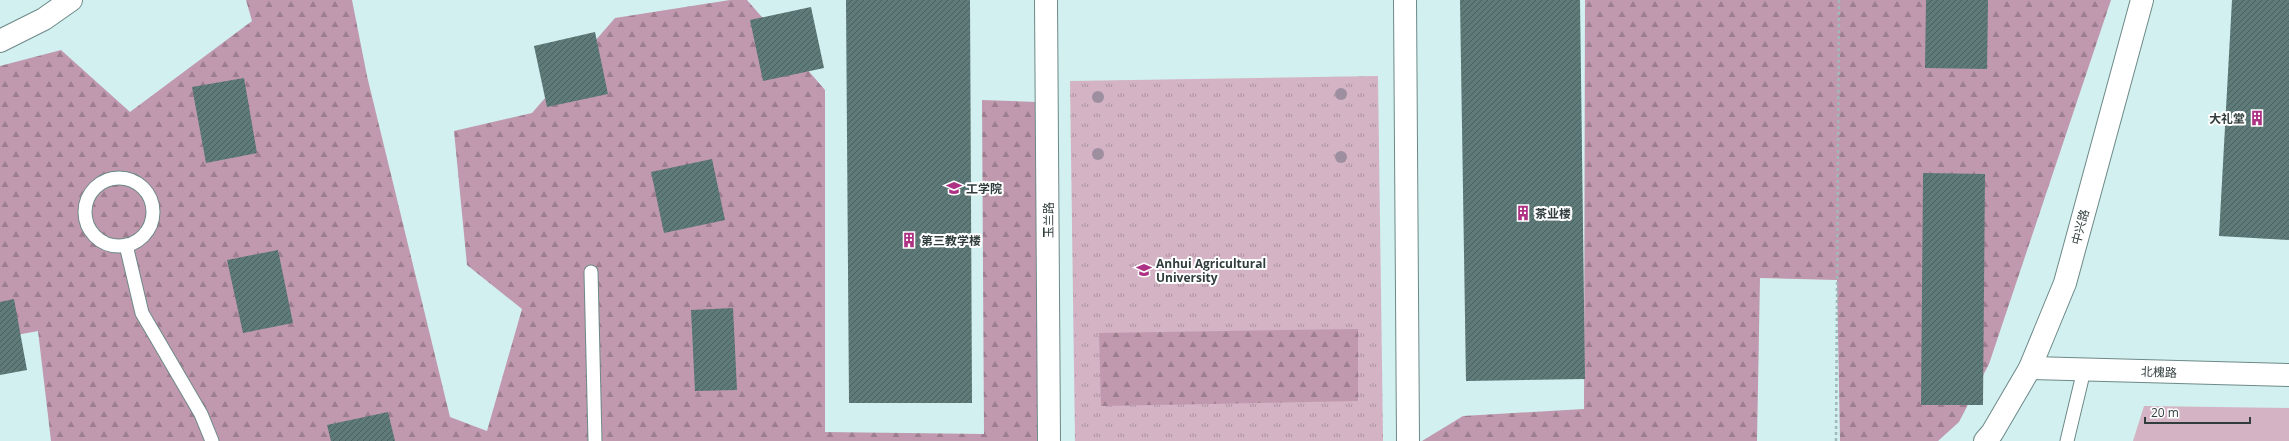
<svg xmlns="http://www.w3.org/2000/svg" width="2289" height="441" font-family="'Open Sans','Noto Sans SC',sans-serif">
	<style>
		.grass { fill: url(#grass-tufts) }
		.forest { fill: url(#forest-firs) }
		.green { fill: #d4b3c5 }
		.building { fill: url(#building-hatch) }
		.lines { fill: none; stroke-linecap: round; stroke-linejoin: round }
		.service-casing { stroke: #6d8988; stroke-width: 15 }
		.minor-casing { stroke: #6d8988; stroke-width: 24 }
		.path { stroke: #a0b9b8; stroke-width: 2.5; stroke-dasharray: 3 3; stroke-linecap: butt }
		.service { stroke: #fff; stroke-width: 13 }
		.minor { stroke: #fff; stroke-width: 22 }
		.tree { fill: #9e8fa0 }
		.labels { text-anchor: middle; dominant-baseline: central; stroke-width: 4; stroke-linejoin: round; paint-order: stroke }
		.poi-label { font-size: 12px; font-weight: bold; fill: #313d3d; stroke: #fff; text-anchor: start }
		.street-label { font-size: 12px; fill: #313d3d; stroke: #fff }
	</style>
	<defs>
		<pattern id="grass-tufts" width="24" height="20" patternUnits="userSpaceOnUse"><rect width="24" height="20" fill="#d4b3c5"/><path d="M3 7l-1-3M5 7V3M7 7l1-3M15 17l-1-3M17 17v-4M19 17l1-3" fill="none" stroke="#ad93a1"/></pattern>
		<pattern id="forest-firs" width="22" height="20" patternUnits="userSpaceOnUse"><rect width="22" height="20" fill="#c099ae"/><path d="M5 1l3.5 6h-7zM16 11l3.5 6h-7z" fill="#9d7e8f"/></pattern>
		<pattern id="building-hatch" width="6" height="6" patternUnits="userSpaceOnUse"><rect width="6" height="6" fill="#5e7a79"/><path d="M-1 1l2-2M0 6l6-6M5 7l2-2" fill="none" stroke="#4a605f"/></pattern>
	</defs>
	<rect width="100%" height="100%" fill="#d1f0ef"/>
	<polygon class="grass" points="1378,76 1383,441 1075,441 1070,81"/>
	<g class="forest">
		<polygon points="246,0 352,0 367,76 450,417 487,431 522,309 467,265 454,131 532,113 615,18 730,0 747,0 825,90 825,432 984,434 982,100 1037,102 1038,441 51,441 38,331 0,338 0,66 61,50 130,112 252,21"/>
		<polygon points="1585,0 2111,0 1989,364 1959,422 1938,441 1840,441 1837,280 1760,278 1757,441 1422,441 1463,416 1584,409"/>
		<polygon points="1358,329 1358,401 1101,406 1099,333"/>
	</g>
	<polygon class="green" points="2144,406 2289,408 2289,441 2133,441"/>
	<g class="building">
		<polygon points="846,0 970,0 972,403 849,403"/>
		<polygon points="1460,0 1580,0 1585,379 1466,381"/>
		<polygon points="1926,0 1988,0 1987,69 1925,68"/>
		<polygon points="2232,0 2289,0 2289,240 2219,236"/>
		<polygon points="811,7 824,68 763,81 750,20"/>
		<polygon points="595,32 608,94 547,107 534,46"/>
		<polygon points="244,78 257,153 206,163 192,87"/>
		<polygon points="712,159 725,220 664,233 651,172"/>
		<polygon points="1923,173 1985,174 1983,405 1921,405"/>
		<polygon points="278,250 293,323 243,333 227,260"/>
		<polygon points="14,299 27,370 0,375 0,302"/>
		<polygon points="733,308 737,390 695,391 691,310"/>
		<polygon points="388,412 395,441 331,441 327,425"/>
	</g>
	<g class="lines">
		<g class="service-casing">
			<g id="service">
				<circle cx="119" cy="212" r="34"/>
				<polyline points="126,245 142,313 201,414 212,441"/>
				<polyline points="591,272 595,441"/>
				<polyline points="2067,441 2084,370"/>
			</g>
		</g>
		<g class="minor-casing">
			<g id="minor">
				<polyline points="1046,0 1049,441"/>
				<polyline points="1405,0 1408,441"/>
				<polyline points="0,41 44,19 71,0"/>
				<polyline points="2030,368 2289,375"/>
				<polyline points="1985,441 1992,433 2030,368 2065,283 2142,0"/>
			</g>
		</g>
		<polyline class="path" points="1836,441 1839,0"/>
		<use href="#service" class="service"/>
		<use href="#minor" class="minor"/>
	</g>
	<g class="tree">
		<circle cx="1341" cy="94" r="6"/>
		<circle cx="1098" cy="97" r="6"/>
		<circle cx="1098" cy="154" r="6"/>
		<circle cx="1341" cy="157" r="6"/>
	</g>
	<defs>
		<g id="building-bare" transform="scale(1.2)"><path d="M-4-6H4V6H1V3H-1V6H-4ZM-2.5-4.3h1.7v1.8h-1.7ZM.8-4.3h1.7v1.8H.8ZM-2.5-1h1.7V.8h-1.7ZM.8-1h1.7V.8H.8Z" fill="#ae3284" stroke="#fff" stroke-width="2.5" paint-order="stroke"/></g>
		<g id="university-bare" transform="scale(1.2)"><path d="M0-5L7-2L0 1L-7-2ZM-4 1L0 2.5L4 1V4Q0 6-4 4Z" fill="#ae3284" stroke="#fff" stroke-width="2.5" paint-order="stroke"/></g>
	</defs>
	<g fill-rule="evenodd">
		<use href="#building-bare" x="2257" y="118"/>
		<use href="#university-bare" x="954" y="188"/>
		<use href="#building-bare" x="1523" y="213"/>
		<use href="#building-bare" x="909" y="240"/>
		<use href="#university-bare" x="1144" y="270"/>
	</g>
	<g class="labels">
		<g class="poi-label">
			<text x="2245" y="118" text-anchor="end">大礼堂</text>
			<text x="966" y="188">工学院</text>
			<text x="1535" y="213">茶业楼</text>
			<text x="921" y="240">第三教学楼</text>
			<text x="1156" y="263">Anhui Agricultural<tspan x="1156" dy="14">University</tspan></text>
		</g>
		<g class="street-label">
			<text transform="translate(1048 220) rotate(-90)">玉兰路</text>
			<text transform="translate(2080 227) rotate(-75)">中兴路</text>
			<text transform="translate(2159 372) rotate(2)">北槐路</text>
		</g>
	</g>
	<path d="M2145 417v6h105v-6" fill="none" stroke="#313d3d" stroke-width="2"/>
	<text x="2151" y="417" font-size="12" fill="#313d3d" stroke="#ffffff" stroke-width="3" paint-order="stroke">20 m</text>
</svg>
